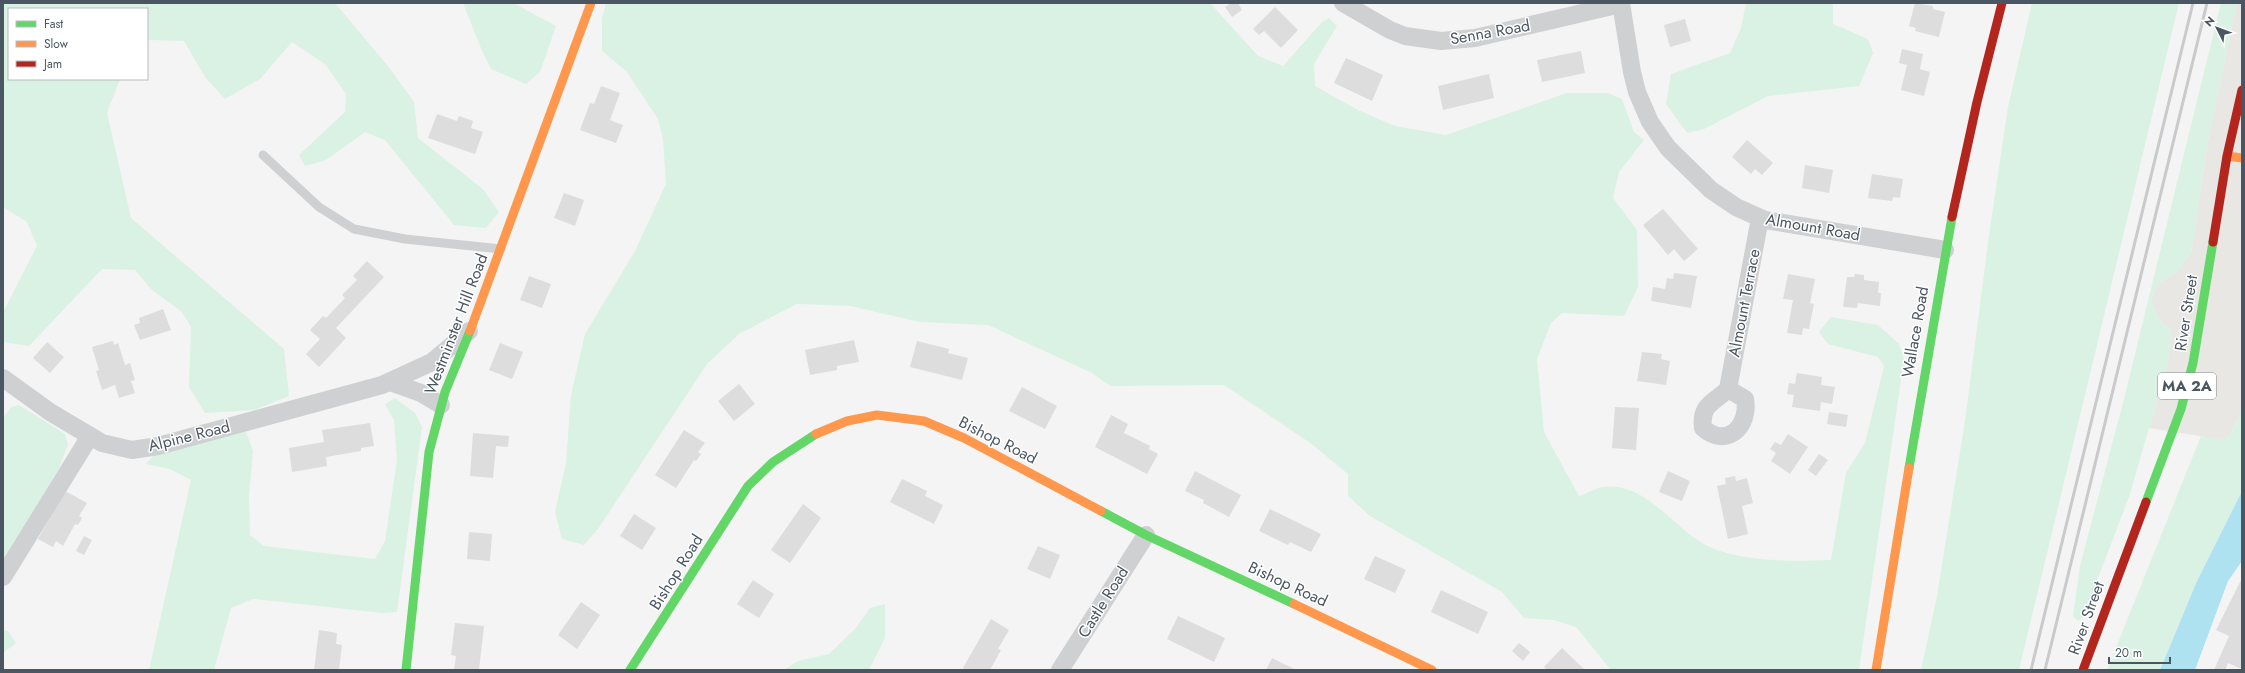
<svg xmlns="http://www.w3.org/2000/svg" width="2245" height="673" font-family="Jost,sans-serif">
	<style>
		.commercial { fill: #e8e7e3 }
		.green { fill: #d9f2e3 }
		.water { fill: #aee2f0 }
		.building { fill: #ddddde }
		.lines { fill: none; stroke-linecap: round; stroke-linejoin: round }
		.lane { stroke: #ced0d2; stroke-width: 9 }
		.street { stroke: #ced0d2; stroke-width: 18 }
		.fast { stroke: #63d668; stroke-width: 9 }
		.slow { stroke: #ff974d; stroke-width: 9 }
		.jam { stroke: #b3261e; stroke-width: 9 }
		.rail { stroke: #c9cacc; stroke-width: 3 }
		.labels { text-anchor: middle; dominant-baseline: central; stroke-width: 3; stroke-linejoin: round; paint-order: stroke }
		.shield { fill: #fff; stroke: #808990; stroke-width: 1 }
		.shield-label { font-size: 15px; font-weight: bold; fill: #4a5661 }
		.street-label { font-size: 16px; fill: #4a5661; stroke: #fff }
	</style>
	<rect width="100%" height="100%" fill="#f4f4f4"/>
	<polygon class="commercial" points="2237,3 2242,3 2242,409 2231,433 2225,440 2149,428 2168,362 2171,331 2159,319 2151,301 2158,283 2177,272 2191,253 2208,140"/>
	<g class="green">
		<polygon points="3,3 335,3 388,66 414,102 418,138 483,189 499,212 486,228 454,225 385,140 365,132 326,160 305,166 299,155 345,112 346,94 325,64 292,42 260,79 225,99 205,77 184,41 147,40 147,9 9,9 9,79 120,79 107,113 131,218 284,349 289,396 254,410 205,413 189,387 191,327 182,312 152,290 135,270 102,269 29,346 3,342 3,312 37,246 27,222 3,207"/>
		<polygon points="463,3 513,3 556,26 540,72 526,84 491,69 482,51"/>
		<path d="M606,3H1210L1258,56L1283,66L1322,22L1329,18L1337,26L1314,64L1315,86L1358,110L1395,126L1446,135L1567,93H1608L1622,99L1634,132L1644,140L1619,172L1613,198L1637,230L1638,287L1624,316L1562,313L1551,323L1537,359L1544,432L1579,496C1586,494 1594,489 1602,487C1644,481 1669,523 1702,543C1734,562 1795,562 1831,560L1846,473L1865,443L1884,366L1878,357L1828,344L1819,332L1831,317L1878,325L1899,344L1904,359L1859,670H1611L1576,627L1554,620L1524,618L1502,592L1370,516L1348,496V474L1313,445L1224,385L1110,386L1092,373L988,325L920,322L850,306L797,304L739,334L707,364L598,529L584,545L562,539L555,512L566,463L571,395L585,334L635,251L666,184L663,139L658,119L627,72L602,51V18Z"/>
		<polygon points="1746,3 1833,3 1833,24 1868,39 1873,53 1859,86 1768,96 1704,129 1687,133 1666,104 1671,74 1730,53 1741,28"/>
		<polygon points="2032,3 2179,3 2019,670 1921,670 1937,596 1965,421 1989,235 2008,107"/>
		<polygon points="2221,3 2237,3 2208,140 2191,253 2177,272 2158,283 2151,301 2159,319 2171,331 2168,362 2129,497 2083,617 2078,621 2073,616 2080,566 2124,399"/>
		<polygon points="395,398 415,413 422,427 397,612 383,613 253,599 231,608 214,670 149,670 191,480 170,469 146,464 156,452 246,432 253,451 249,496 250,535 264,546 375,559 385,541 397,460 394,420 385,404"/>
		<polygon points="19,405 65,434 68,445 59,468 3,562 3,418 11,407"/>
		<polygon points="2242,409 2242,491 2197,581 2160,670 2107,670 2201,436 2225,440 2231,433"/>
		<polygon points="885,604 885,638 869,670 784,670 798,661 829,654 856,628 870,608"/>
		<polygon points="3,630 8,631 16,643 3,653"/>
	</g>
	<polygon class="water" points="2242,491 2242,561 2228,581 2195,670 2160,670 2197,581"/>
	<g class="building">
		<polygon points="1231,3 1238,3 1242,10 1232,17 1225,7"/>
		<polygon points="1915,3 1933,6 1933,9 1945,12 1939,37 1915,31 1916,28 1909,26"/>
		<polygon points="1275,7 1298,30 1281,48 1264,31 1259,35 1253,29"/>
		<polygon points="1685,19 1691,41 1670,47 1664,25"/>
		<polygon points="1902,49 1923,54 1920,69 1930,72 1924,96 1901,90 1907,65 1899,63"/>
		<polygon points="1581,51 1585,73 1542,82 1537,60"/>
		<polygon points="1346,58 1383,75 1372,101 1334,83"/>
		<polygon points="1489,74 1494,98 1443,110 1438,86"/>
		<polygon points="601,86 620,93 610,120 623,125 616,143 580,130 590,103 594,104"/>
		<polygon points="437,114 457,121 459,116 473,121 471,128 483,132 475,154 428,138"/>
		<polygon points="1747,140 1773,163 1762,175 1755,169 1751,174 1732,157"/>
		<polygon points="1805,165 1833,170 1829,193 1802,188"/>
		<polygon points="1872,174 1903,179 1900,198 1893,197 1892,201 1868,198"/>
		<polygon points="564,193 584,200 575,226 554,218"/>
		<polygon points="1663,209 1698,249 1684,261 1674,249 1668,255 1643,225"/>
		<polygon points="367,261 384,277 336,328 346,338 319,367 306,354 320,339 310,330 323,316 326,318 345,298 342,295 357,280 353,276"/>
		<polygon points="1674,273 1697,276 1691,308 1651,301 1653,287 1665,289 1667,278 1673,279"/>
		<polygon points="1788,274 1815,279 1810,303 1814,304 1809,329 1803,328 1802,335 1787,333 1793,300 1783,299"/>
		<polygon points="1855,274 1864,275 1864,280 1879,282 1878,293 1881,293 1880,306 1858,303 1857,308 1843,307 1847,277 1854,277"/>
		<polygon points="529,276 551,284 542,308 520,300"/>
		<polygon points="163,309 171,330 140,340 134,325 140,323 139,318"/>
		<polygon points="854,340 859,362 837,366 837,370 810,375 805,350"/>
		<polygon points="113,341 114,345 118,343 125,365 130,363 135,380 131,381 135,393 119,398 115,385 102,390 96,371 99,370 92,347"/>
		<polygon points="917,341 949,349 948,353 968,358 962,380 910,367"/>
		<polygon points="47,342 64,357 50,373 33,358"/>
		<polygon points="500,343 523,352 512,379 489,370"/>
		<polygon points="1642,352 1662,354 1661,359 1670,361 1666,385 1637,381"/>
		<polygon points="1797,373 1822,377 1821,385 1835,387 1832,404 1821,402 1820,411 1792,407 1794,395 1787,394 1789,383 1795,384"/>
		<polygon points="739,384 755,404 734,421 718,401"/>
		<polygon points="1022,387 1057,406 1045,429 1009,411"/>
		<polygon points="1615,407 1639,408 1636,450 1612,448"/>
		<polygon points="1829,412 1848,415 1846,427 1827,424"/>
		<polygon points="1111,415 1128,424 1124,433 1150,446 1149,449 1158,454 1147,474 1095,447"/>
		<polygon points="370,423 374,446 361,448 361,451 326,457 327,466 292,472 289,448 324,442 322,430"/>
		<polygon points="684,430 705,443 698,452 701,454 696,461 694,460 676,488 655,475"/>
		<polygon points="473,433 509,436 508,447 496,446 493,478 470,476"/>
		<polygon points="1788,434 1808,447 1790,474 1771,461 1776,453 1770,449 1775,442 1781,445"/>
		<polygon points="1819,454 1828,460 1816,476 1808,470"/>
		<polygon points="1195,471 1241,495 1229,517 1203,503 1204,500 1185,491"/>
		<polygon points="1668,471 1690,481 1682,501 1659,492"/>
		<polygon points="1735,476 1736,481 1747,478 1753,503 1742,506 1748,534 1728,539 1717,486 1726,484 1725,478"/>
		<polygon points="902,479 927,491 925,496 943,505 934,524 890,502"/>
		<polygon points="65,491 87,503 79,516 82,518 78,525 75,524 63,546 56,541 53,547 38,539"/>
		<polygon points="803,504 821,518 790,563 771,550"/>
		<polygon points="1270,509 1321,534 1311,552 1290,542 1288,545 1259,531"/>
		<polygon points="634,514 656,528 642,550 620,536"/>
		<polygon points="469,532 492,534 490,561 467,559"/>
		<polygon points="84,536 92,540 84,555 76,551"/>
		<polygon points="1038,546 1060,555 1050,579 1027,569"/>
		<polygon points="1375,556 1406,570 1395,593 1364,579"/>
		<polygon points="2242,578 2242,669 2228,663 2225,670 2214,670 2229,636 2216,630"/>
		<polygon points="753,580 774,594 759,618 737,604"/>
		<polygon points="1441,590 1488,612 1478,634 1431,612"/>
		<polygon points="581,602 600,615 577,649 558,635"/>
		<polygon points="1178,616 1225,638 1214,662 1167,639"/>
		<polygon points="991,619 1009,630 998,649 1001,650 990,670 967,670 963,668"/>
		<polygon points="455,623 484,626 479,670 454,670 456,656 451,655"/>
		<polygon points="319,630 337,633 336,644 342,645 339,670 314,670"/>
		<polygon points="1519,643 1530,652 1523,661 1512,651"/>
		<polygon points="1562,648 1585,670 1547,670 1544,667"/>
		<polygon points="1272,658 1296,670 1266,670"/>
	</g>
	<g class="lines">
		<polyline class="lane" points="263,155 319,207 354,229 405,239 501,249"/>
		<g class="street">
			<polyline points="1343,3 1390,30 1405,36 1441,41 1475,38 1621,4"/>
			<polyline points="1621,3 1632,72 1637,92 1650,122 1668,148 1711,190 1736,207 1765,220 1945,250"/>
			<polyline points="3,378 50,412 102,443 132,450 158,446 382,385 432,362 469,331"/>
			<polyline points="390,382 421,393 441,405"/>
			<path d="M1728,389C1714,403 1700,404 1703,428C1727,449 1750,426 1745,399L1728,389L1760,218"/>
			<polyline points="3,577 90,436"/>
			<polyline points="1060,670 1146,535"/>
		</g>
		<g class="fast">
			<polyline points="1909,468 1952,217"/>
			<polyline points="2146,502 2181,409 2193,363 2213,242"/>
			<polyline points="1101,511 1146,535 1294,604"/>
			<polyline points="406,670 429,452 445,392 470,331"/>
			<polyline points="630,670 748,486 773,462 816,434"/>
		</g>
		<g class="slow">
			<polyline points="2227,156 2242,158"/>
			<polyline points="470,331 591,3"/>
			<polyline points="816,434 847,421 877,415 924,421 964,438 1101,511"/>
			<polyline points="1294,604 1432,670"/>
			<polyline points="1876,670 1909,468"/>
		</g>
		<g class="jam">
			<polyline points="1952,217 1977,102 2002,3"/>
			<polyline points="2213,242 2227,156 2242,90"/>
			<polyline points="2083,670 2146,502"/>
		</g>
		<g class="rail">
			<polyline points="2031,670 2193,3"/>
			<polyline points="2045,670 2207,3"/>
		</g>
	</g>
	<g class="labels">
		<rect class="shield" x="2158" y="373" width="58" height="26" rx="3"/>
		<g class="shield-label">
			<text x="2187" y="386">MA 2A</text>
		</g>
		<g class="street-label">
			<text transform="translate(1490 32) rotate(-10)">Senna Road</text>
			<text transform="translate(1813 227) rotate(10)">Almount Road</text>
			<text transform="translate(1744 303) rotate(-79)">Almount Terrace</text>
			<text transform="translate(2186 313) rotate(-81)">River Street</text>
			<text transform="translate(456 324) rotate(-69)">Westminster Hill Road</text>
			<text transform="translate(1915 332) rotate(-80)">Wallace Road</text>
			<text transform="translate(189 436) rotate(-14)">Alpine Road</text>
			<text transform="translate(998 440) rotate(27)">Bishop Road</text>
			<text transform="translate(676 572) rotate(-58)">Bishop Road</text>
			<text transform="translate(1288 584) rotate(25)">Bishop Road</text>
			<text transform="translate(1103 602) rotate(-58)">Castle Road</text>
			<text transform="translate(2086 618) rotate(-70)">River Street</text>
		</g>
	</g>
	<rect width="2245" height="673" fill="none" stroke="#4a5661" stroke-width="8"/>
	<rect x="8" y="8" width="140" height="72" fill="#ffffff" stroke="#b7bbc0"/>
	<rect x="16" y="21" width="20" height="6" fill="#63d668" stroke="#b7bbc0"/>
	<text x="44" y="28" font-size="12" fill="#4a5661">Fast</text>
	<rect x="16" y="41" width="20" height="6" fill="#ff974d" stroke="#b7bbc0"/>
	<text x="44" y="48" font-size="12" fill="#4a5661">Slow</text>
	<rect x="16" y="61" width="20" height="6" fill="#b3261e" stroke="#b7bbc0"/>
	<text x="44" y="68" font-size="12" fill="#4a5661">Jam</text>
	<g transform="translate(2217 28) rotate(312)" stroke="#ffffff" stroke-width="3" paint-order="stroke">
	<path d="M0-3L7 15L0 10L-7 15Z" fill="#4a5661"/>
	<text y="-6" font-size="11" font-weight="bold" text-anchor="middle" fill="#4a5661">N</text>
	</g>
	<path d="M2109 657v6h61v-6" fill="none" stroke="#4a5661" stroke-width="2"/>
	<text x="2115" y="657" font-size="12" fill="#4a5661" stroke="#ffffff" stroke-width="3" paint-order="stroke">20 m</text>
</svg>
